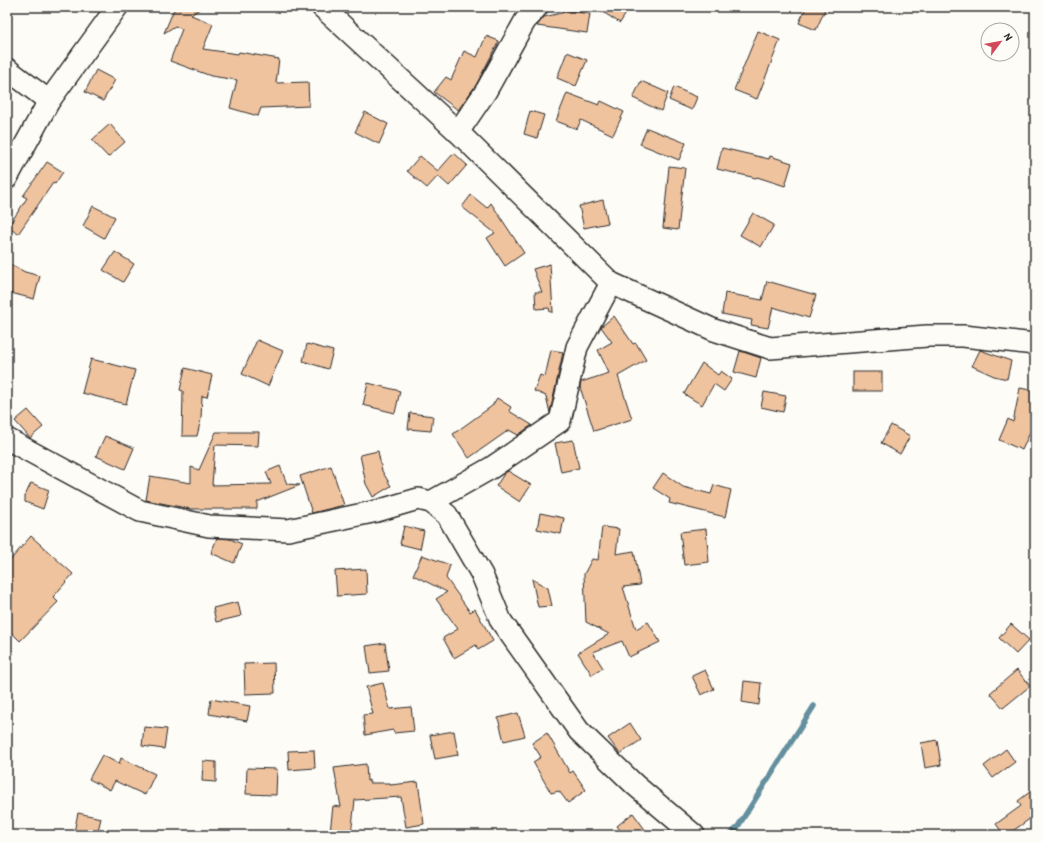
<svg xmlns="http://www.w3.org/2000/svg" width="1042" height="842" font-family="'Patrick Hand',sans-serif">
	<style>
		.lines { fill: none; stroke-linecap: round; stroke-linejoin: round }
		.stream { stroke: #648f9e; stroke-width: 5.5 }
		.building { fill: #f0c39f; stroke: #2b2b2b }
		.street-casing { stroke: #2b2b2b; stroke-width: 24 }
		.street { stroke: #fdfcf7; stroke-width: 21 }
	</style>
	<rect width="100%" height="100%" fill="#fdfcf7"/>
	<filter id="ink" filterUnits="userSpaceOnUse"><feTurbulence type="fractalNoise" baseFrequency=".025" numOctaves="2"/><feDisplacementMap in="SourceGraphic" scale="8" xChannelSelector="R" yChannelSelector="G"/><feConvolveMatrix kernelMatrix="1 2 1 2 8 2 1 2 1" color-interpolation-filters="sRGB"/></filter>
	<g filter="url(#ink)">
		<g class="lines">
			<polyline class="stream" points="730,835 737,828 814,706"/>
		</g>
		<g class="building">
			<polygon points="175,7 202,7 191,15 213,24 203,49 238,54 239,52 279,59 276,83 308,82 309,106 261,108 258,116 230,108 237,80 211,76 170,61 182,29 175,26 164,33"/>
			<polygon points="595,7 630,7 620,23"/>
			<polygon points="806,7 826,7 816,30 799,23"/>
			<polygon points="570,11 590,14 587,33 537,26 544,17"/>
			<polygon points="758,31 780,40 757,99 734,90"/>
			<polygon points="486,36 499,41 476,85 458,110 434,92 446,77 451,80 464,51 477,57"/>
			<polygon points="567,52 587,60 576,86 557,78"/>
			<polygon points="96,70 115,80 103,101 85,92"/>
			<polygon points="641,81 668,93 661,111 633,98"/>
			<polygon points="674,87 697,97 692,110 669,100"/>
			<polygon points="567,93 599,105 601,101 624,112 613,135 581,120 577,129 556,121"/>
			<polygon points="530,111 544,115 537,138 524,134"/>
			<polygon points="365,112 388,124 379,144 355,132"/>
			<polygon points="110,124 125,142 108,157 92,140"/>
			<polygon points="647,128 686,143 679,160 640,144"/>
			<polygon points="722,148 769,159 770,156 792,163 785,186 757,177 756,178 717,169"/>
			<polygon points="454,153 467,165 449,186 438,176 427,188 407,171 420,156 438,171"/>
			<polygon points="47,162 63,172 55,184 53,183 18,234 8,227 27,198 23,196"/>
			<polygon points="669,166 685,168 678,230 663,228"/>
			<polygon points="471,195 487,208 491,203 524,253 505,266 487,238 495,233 462,207"/>
			<polygon points="603,200 608,223 584,228 579,206"/>
			<polygon points="93,206 115,217 104,238 83,226"/>
			<polygon points="753,213 774,225 761,247 740,235"/>
			<polygon points="115,252 134,264 123,282 103,270"/>
			<polygon points="7,263 25,272 40,276 34,299 7,292"/>
			<polygon points="550,264 553,312 550,312 549,308 536,309 535,292 542,292 533,269"/>
			<polygon points="767,281 816,295 809,318 773,307 768,328 751,325 752,320 722,314 725,293 762,300"/>
			<polygon points="614,316 633,344 636,343 646,360 618,376 632,419 594,431 580,387 581,382 609,373 598,350 612,342 601,327"/>
			<polygon points="257,340 283,351 268,386 242,374"/>
			<polygon points="307,344 333,351 328,369 303,361"/>
			<polygon points="551,350 563,352 550,413 546,396 534,391 540,375 545,377"/>
			<polygon points="980,350 1011,361 1007,379 994,376 972,366"/>
			<polygon points="740,351 761,358 756,378 734,372"/>
			<polygon points="91,359 135,370 126,404 82,393"/>
			<polygon points="702,363 718,375 721,371 732,379 724,391 714,384 702,405 684,394"/>
			<polygon points="185,368 212,375 207,397 202,396 201,419 197,436 182,436 183,391 180,390"/>
			<rect x="853" y="372" width="29" height="19"/>
			<polygon points="368,383 400,391 395,413 363,405"/>
			<polygon points="1020,388 1035,391 1031,430 1022,450 999,440 1008,419 1013,422"/>
			<polygon points="764,392 786,396 783,412 761,407"/>
			<polygon points="497,398 511,407 509,411 532,425 518,435 509,430 469,458 453,434 492,406"/>
			<polygon points="28,410 43,427 30,438 15,421"/>
			<polygon points="410,413 433,416 431,431 408,429"/>
			<polygon points="891,425 910,436 900,454 881,443"/>
			<polygon points="216,432 259,432 258,446 215,445 212,485 271,484 266,472 280,466 287,484 300,485 257,502 257,509 191,509 146,500 150,476 191,483 191,467 199,470"/>
			<polygon points="105,436 134,448 125,469 96,456"/>
			<polygon points="573,440 579,468 561,472 555,443"/>
			<polygon points="378,451 382,471 391,486 373,497 366,484 360,455"/>
			<polygon points="331,466 344,505 312,513 300,476"/>
			<polygon points="508,471 531,485 520,502 496,486 504,474"/>
			<polygon points="663,473 683,487 711,494 714,485 731,490 725,517 669,503 670,499 653,488"/>
			<polygon points="31,483 49,490 43,509 25,502 25,496"/>
			<polygon points="540,513 564,518 561,534 537,529"/>
			<polygon points="404,526 424,531 420,549 400,544"/>
			<polygon points="602,527 619,529 616,554 634,551 640,585 623,587 636,629 648,622 660,642 629,657 622,641 593,652 603,668 592,675 578,653 609,634 586,622 584,574 592,559 598,560"/>
			<polygon points="706,529 709,562 684,565 680,532"/>
			<polygon points="31,536 73,574 53,597 58,602 20,641 7,628 7,564"/>
			<polygon points="217,538 230,539 242,544 234,563 211,553"/>
			<polygon points="422,555 450,565 446,578 470,612 475,609 493,641 478,650 476,645 454,658 443,638 458,629 436,599 447,592 413,575"/>
			<polygon points="366,569 367,594 337,596 335,571"/>
			<polygon points="532,579 548,588 552,606 538,607"/>
			<polygon points="238,602 241,616 216,622 213,608"/>
			<polygon points="1011,624 1029,640 1016,654 999,638"/>
			<polygon points="385,643 389,671 370,673 366,646"/>
			<polygon points="274,663 275,693 245,694 244,664"/>
			<polygon points="705,670 714,689 701,695 692,676"/>
			<polygon points="1017,670 1030,686 1003,708 990,693"/>
			<polygon points="744,681 761,683 759,705 742,702"/>
			<polygon points="383,683 390,709 411,707 414,731 394,733 393,730 365,735 363,715 373,714 366,687"/>
			<polygon points="211,699 250,706 247,721 209,714"/>
			<polygon points="518,713 525,736 504,741 498,718"/>
			<polygon points="630,723 641,740 620,754 608,738"/>
			<polygon points="144,727 167,729 164,749 142,746"/>
			<polygon points="454,731 458,755 435,759 430,735"/>
			<polygon points="547,733 570,773 573,771 586,790 568,803 559,791 551,793 533,762 541,757 532,743"/>
			<polygon points="937,740 941,765 925,768 921,743"/>
			<polygon points="1006,749 1015,762 993,778 984,766"/>
			<polygon points="314,750 315,768 289,770 288,751"/>
			<polygon points="102,755 119,764 121,758 155,774 145,795 115,781 110,790 89,779"/>
			<polygon points="203,761 216,762 216,782 202,781"/>
			<polygon points="366,764 367,781 369,780 369,783 390,783 390,785 418,782 424,824 406,827 401,797 355,800 351,835 330,832 333,806 341,807 334,768"/>
			<polygon points="247,768 277,769 276,795 246,794"/>
			<polygon points="1035,788 1035,823 1031,818 1007,835 1004,835 996,824 1021,806 1018,801"/>
			<polygon points="78,813 101,818 97,835 74,832"/>
			<polygon points="633,813 649,835 624,835 617,826"/>
		</g>
		<g class="lines">
			<g class="street-casing">
				<g id="street">
					<polyline points="322,7 458,132 611,283 714,330 770,348 927,336 963,336 1035,344"/>
					<polyline points="7,69 49,101"/>
					<polyline points="458,132 486,91 525,21 537,7"/>
					<polyline points="7,178 49,101 117,7"/>
					<polyline points="7,439 140,511 209,526 288,530 377,511 418,499 431,502 447,515 482,575 501,621 579,731 635,785 694,835"/>
					<polyline points="431,502 491,468 560,421 577,347 611,283"/>
				</g>
			</g>
			<use href="#street" class="street"/>
		</g>
	</g>
	<rect width="1042" height="842" fill="none" stroke="#fdfcf7" stroke-width="24"/>
	<rect x="12" y="12" width="1018" height="818" fill="none" stroke="#2b2b2b" stroke-width="1.5" filter="url(#ink)"/>
	<g transform="translate(1000 42) rotate(58)"><circle r="19" fill="#fdfcf7" stroke="#a9a8a5"/>
	<path d="M0-3L7 15L0 10L-7 15Z" fill="#d1495b"/>
	<text y="-6" font-size="11" font-weight="bold" text-anchor="middle" fill="#2b2b2b">N</text>
	</g>
</svg>
